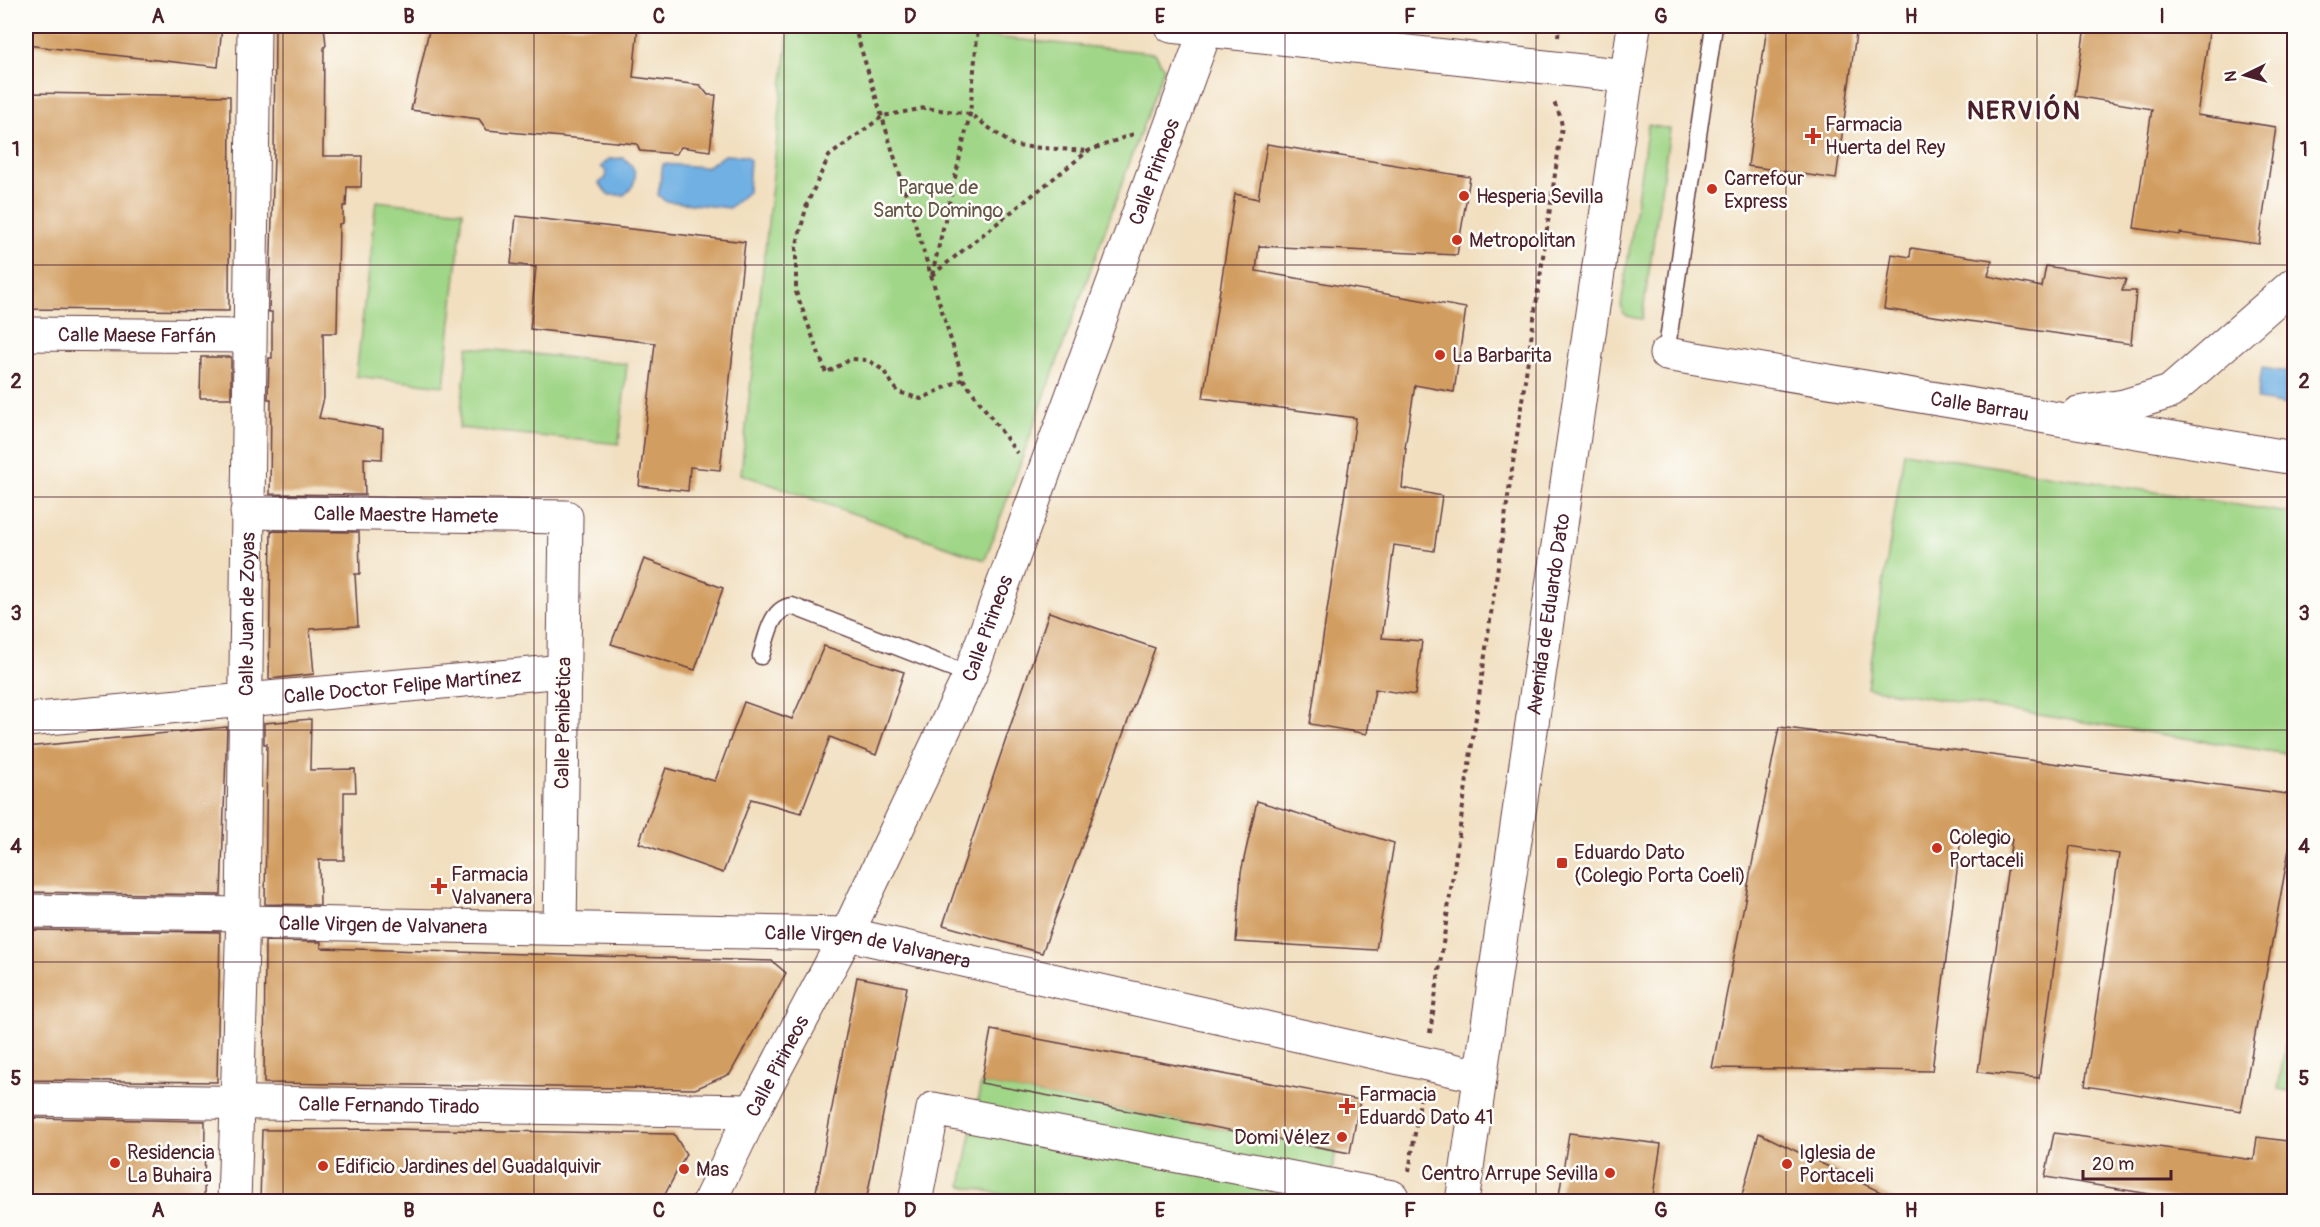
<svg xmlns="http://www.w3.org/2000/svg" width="2320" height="1227" font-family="Pangolin,sans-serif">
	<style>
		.green { fill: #a0d687; stroke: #757a59; stroke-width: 1.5 }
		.water { fill: #6fb0e3; stroke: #5c6887; stroke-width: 1.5 }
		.building { fill: #d29d60 }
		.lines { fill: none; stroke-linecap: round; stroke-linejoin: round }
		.lane-casing { stroke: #633c41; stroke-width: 19 }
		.street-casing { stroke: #633c41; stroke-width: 35 }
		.primary-casing { stroke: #633c41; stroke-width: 35 }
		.path { stroke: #633c41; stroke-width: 4; stroke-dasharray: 4.5 4.5; stroke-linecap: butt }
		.lane { stroke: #fff; stroke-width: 16 }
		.street { stroke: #fff; stroke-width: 33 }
		.primary { stroke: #fff; stroke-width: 33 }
		.grid { fill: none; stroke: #4a1f2b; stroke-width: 1.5; stroke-opacity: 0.55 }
		.poi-dot { fill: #c8321e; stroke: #fdfcf7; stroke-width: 2 }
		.labels { text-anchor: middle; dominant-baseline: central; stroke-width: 5; stroke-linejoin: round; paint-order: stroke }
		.poi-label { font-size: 20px; fill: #4a1f2b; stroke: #fdfcf7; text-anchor: start }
		.street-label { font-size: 20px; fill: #4a1f2b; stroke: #fdfcf7 }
		.park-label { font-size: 20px; fill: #645647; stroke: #fdfcf7 }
		.district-label { font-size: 26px; font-weight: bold; letter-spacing: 1.5px; fill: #4a1f2b; stroke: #fdfcf7 }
		.neatline { fill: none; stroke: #4a1f2b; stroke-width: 2 }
		.grid-label { font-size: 20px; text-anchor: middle; font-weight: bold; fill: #4a1f2b }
	</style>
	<rect width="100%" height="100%" fill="#fdfcf7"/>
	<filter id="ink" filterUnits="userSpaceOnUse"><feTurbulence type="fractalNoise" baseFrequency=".0167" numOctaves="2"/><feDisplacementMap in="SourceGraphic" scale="12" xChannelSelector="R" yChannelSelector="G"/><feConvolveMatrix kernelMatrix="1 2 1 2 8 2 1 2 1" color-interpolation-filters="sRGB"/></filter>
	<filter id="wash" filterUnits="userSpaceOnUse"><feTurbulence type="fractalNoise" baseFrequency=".008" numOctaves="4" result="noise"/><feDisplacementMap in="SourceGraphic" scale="24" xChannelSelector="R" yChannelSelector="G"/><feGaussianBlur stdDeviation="1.35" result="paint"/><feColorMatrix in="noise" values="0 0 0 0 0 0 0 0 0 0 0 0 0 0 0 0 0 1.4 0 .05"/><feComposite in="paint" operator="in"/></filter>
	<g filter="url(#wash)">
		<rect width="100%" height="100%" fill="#f1dfc0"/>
		<g class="green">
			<polygon points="789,26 880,26 1155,53 1164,68 985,560 741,474"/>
			<path d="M1648,125L1670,129L1642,319C1632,317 1623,318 1621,306Z"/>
			<polygon points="376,201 463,211 444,386 356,376"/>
			<polygon points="468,347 627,364 619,444 459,428"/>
			<polygon points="1904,452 2294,514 2293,755 1867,688"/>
			<polygon points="2294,994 2294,1092 2278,1089"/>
			<polygon points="981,1083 1336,1151 1326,1201 1042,1202 961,1186"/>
		</g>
		<g class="water">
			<polygon points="725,155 745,156 750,160 748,192 729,208 665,201 658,195 663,164 706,167"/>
			<path d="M623,158C639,168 639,184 624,195H609L599,183C601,178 607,184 606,171L601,167L609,159Z"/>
			<polygon points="2262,368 2294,373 2294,406 2257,400"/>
		</g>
		<g id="blocks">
			<g class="building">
				<polygon points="26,26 222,26 218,67 26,45"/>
				<polygon points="275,26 324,26 326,45 324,48 323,156 362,156 361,187 347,187 346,206 343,206 343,223 339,224 337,333 323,333 324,398 319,418 383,429 382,459 364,458 365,495 270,494 271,399 268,399 269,358 272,358 272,312 269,312 274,156"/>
				<polygon points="430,26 638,26 633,77 700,85 708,95 716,95 710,151 681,147 676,154 640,151 637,144 487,130 479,119 411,110"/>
				<polygon points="1767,26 1857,26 1836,179 1748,166"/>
				<polygon points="2085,26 2210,26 2197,115 2276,127 2259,244 2180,233 2180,235 2134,228 2152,109 2075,96"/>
				<polygon points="26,93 230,96 229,311 26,309"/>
				<polygon points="1267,144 1470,177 1457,255 1259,246 1256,271 1466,308 1454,392 1415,385 1405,448 1406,448 1402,488 1442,496 1434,551 1394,545 1382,638 1422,641 1415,695 1375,689 1367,734 1310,724 1356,418 1203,398 1235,194 1258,199"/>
				<polygon points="516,216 745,242 720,470 690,467 688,491 639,486 655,343 530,329 536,267 511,264"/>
				<polygon points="1911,248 1992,260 1988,276 2042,287 2046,266 2126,279 2122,291 2136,291 2131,344 1884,309 1892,254 1910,257"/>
				<polygon points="201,357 231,357 231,398 200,398"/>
				<polygon points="271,531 359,532 360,574 355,574 358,626 310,629 314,674 269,679"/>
				<polygon points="644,559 723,588 695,670 611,644"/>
				<polygon points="1049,612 1155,648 1042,953 943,925"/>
				<polygon points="824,646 904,672 876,755 830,737 801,813 751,799 723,873 639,843 666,768 715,781 744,702 792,719"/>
				<polygon points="311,719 310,770 355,769 356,792 344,792 344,860 319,860 320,905 265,904 267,744 264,744 264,723"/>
				<polygon points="227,727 221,895 26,892 26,747"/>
				<polygon points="1779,727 2295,795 2295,817 2241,1111 2085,1086 2119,854 2070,846 2039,1078 1978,1072 2012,838 1962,830 1932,1071 1712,1068"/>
				<polygon points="1257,801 1394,843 1376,950 1236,942 1241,872"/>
				<polygon points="26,930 220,932 217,1082 26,1080"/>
				<polygon points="265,941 321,942 321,948 772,961 786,973 730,1074 695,1089 264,1083"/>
				<polygon points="857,977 907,987 890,1078 866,1202 814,1202"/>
				<polygon points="991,1030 1360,1100 1350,1153 981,1083"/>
				<polygon points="26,1118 205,1121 204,1202 26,1202"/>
				<polygon points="389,1129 674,1134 686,1154 661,1202 260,1202 262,1130"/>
				<polygon points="1569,1133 1661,1144 1652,1202 1558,1202"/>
				<polygon points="1759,1133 1901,1202 1758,1202 1742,1195"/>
				<polygon points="2054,1133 2254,1160 2257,1137 2295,1142 2295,1202 2180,1202 2180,1199 2045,1177"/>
			</g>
		</g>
	</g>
	<g filter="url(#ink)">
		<use href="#blocks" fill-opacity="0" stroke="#633c41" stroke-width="1.5"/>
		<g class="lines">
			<g class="lane-casing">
				<g id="lane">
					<polyline points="1666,354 1714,26"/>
					<path d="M761,656C767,638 770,609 792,606L970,675"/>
				</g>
			</g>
			<g class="street-casing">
				<g id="street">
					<polyline points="1171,26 1627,76"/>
					<path id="s1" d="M26,334L249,336"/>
					<path id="s2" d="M1666,354L2294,458"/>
					<polyline points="2078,413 2124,406 2170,392 2294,284"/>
					<path id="s3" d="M247,512L566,517L560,928"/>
					<path id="s4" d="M26,720L564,671"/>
					<polyline points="26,911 243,914"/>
					<path id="s5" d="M242,922L847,934L1480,1076"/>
					<path id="s6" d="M26,1099L753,1111"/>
					<path id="s7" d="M234,1202L243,914L254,26"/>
					<path id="s8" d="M709,1202L753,1111L847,934L970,675L1206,29"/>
					<polyline points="915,1202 933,1109 1392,1197"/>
				</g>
			</g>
			<g class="primary-casing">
				<g id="primary">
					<path id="s9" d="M1462,1202L1634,26"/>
				</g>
			</g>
			<g class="path">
				<polyline points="854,26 963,379 1017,453"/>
				<polyline points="1558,37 1559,26"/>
				<polyline points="932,275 1088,151 1133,134"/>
				<polyline points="932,275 970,114 978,26"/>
				<polyline points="963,379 921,399 898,392 883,370 868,360 851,359 826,373 796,292 796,248 807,204 829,156 883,116 925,108 970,114 1014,146 1088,151"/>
				<polyline points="1430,1033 1562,126 1560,116 1553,100"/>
				<polyline points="1409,1172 1421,1094"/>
			</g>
			<use href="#lane" class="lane"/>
			<use href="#street" class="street"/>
			<use href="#primary" class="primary"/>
		</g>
	</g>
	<path class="grid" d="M283,26V1202M534,26V1202M784,26V1202M1035,26V1202M1285,26V1202M1536,26V1202M1786,26V1202M2037,26V1202M26,265H2294M26,497H2294M26,730H2294M26,962H2294"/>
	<g class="poi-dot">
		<path d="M1810 127h6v6h6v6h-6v6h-6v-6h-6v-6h6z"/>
		<circle cx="1712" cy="189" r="6"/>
		<circle cx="1464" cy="196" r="6"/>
		<circle cx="1457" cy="240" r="6"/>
		<circle cx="1440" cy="355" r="6"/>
		<circle cx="1937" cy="848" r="6"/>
		<rect x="1556" y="857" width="12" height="12" rx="3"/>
		<path d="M436 877h6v6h6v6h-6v6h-6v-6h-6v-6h6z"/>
		<path d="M1344 1097h6v6h6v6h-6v6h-6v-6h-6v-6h6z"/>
		<circle cx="1342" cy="1137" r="6"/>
		<circle cx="115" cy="1163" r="6"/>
		<circle cx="1787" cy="1164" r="6"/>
		<circle cx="323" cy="1166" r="6"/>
		<circle cx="684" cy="1169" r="6"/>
		<circle cx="1610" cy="1173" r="6"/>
	</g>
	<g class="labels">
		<g class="poi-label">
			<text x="1825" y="124">Farmacia<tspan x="1825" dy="23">Huerta del Rey</tspan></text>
			<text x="1724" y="178">Carrefour<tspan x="1724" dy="23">Express</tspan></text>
			<text x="1476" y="196">Hesperia Sevilla</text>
			<text x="1469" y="240">Metropolitan</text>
			<text x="1452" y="355">La Barbarita</text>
			<text x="1949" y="837">Colegio<tspan x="1949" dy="23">Portaceli</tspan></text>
			<text x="1574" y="852">Eduardo Dato<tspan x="1574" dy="23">(Colegio Porta Coeli)</tspan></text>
			<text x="451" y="874">Farmacia<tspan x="451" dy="23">Valvanera</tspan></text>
			<text x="1359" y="1094">Farmacia<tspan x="1359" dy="23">Eduardo Dato 41</tspan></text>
			<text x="1330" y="1137" text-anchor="end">Domi Vélez</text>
			<text x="127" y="1152">Residencia<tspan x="127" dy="23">La Buhaira</tspan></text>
			<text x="1799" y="1152">Iglesia de<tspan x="1799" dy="23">Portaceli</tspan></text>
			<text x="335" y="1166">Edificio Jardines del Guadalquivir</text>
			<text x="696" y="1169">Mas</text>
			<text x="1598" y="1173" text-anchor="end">Centro Arrupe Sevilla</text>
		</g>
		<g class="street-label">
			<text stroke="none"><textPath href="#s8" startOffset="1124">Calle Pirineos</textPath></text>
			<text stroke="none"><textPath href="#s1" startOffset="111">Calle Maese Farfán</textPath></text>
			<text stroke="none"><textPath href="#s2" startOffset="318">Calle Barrau</textPath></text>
			<text stroke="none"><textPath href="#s3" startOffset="159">Calle Maestre Hamete</textPath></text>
			<text stroke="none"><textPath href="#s7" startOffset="588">Calle Juan de Zoyas</textPath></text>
			<text stroke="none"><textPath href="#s9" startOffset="594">Avenida de Eduardo Dato</textPath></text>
			<text stroke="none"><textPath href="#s8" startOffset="638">Calle Pirineos</textPath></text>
			<text stroke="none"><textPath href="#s4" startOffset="378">Calle Doctor Felipe Martínez</textPath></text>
			<text transform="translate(563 723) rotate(-89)">Calle Penibética</text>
			<text stroke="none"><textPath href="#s5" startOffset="141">Calle Virgen de Valvanera</textPath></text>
			<text stroke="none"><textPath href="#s5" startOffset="627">Calle Virgen de Valvanera</textPath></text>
			<text stroke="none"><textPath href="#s8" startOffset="152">Calle Pirineos</textPath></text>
			<text stroke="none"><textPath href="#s6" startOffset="363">Calle Fernando Tirado</textPath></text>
		</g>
		<g class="park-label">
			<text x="938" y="187">Parque de<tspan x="938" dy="23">Santo Domingo</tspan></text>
		</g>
		<g class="district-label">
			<text x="2024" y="111">NERVIÓN</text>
		</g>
	</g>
	<rect width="2320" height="1227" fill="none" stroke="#fdfcf7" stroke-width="66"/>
	<g transform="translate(2245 75) rotate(265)" stroke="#fdfcf7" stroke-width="4.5" paint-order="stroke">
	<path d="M0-4.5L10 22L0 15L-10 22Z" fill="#4a1f2b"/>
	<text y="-9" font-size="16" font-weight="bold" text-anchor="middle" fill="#4a1f2b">N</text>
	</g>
	<path d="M2083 1170v9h88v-9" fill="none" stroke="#4a1f2b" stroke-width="3"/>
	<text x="2092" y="1170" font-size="18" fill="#4a1f2b" stroke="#fdfcf7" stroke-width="4.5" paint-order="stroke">20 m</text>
	<rect x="33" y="33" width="2254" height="1161" class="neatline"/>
	<g class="grid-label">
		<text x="158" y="23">A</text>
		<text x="409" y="23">B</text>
		<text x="659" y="23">C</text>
		<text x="910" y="23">D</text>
		<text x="1160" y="23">E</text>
		<text x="1410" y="23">F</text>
		<text x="1661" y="23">G</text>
		<text x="1911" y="23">H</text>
		<text x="2162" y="23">I</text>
		<text x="16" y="156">1</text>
		<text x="2304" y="156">1</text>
		<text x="16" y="388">2</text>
		<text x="2304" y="388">2</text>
		<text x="16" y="620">3</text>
		<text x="2304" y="620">3</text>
		<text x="16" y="853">4</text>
		<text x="2304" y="853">4</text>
		<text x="16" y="1085">5</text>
		<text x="2304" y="1085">5</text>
		<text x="158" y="1217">A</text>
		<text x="409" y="1217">B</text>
		<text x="659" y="1217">C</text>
		<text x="910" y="1217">D</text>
		<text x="1160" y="1217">E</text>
		<text x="1410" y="1217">F</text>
		<text x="1661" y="1217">G</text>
		<text x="1911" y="1217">H</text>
		<text x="2162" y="1217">I</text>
	</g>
</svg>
